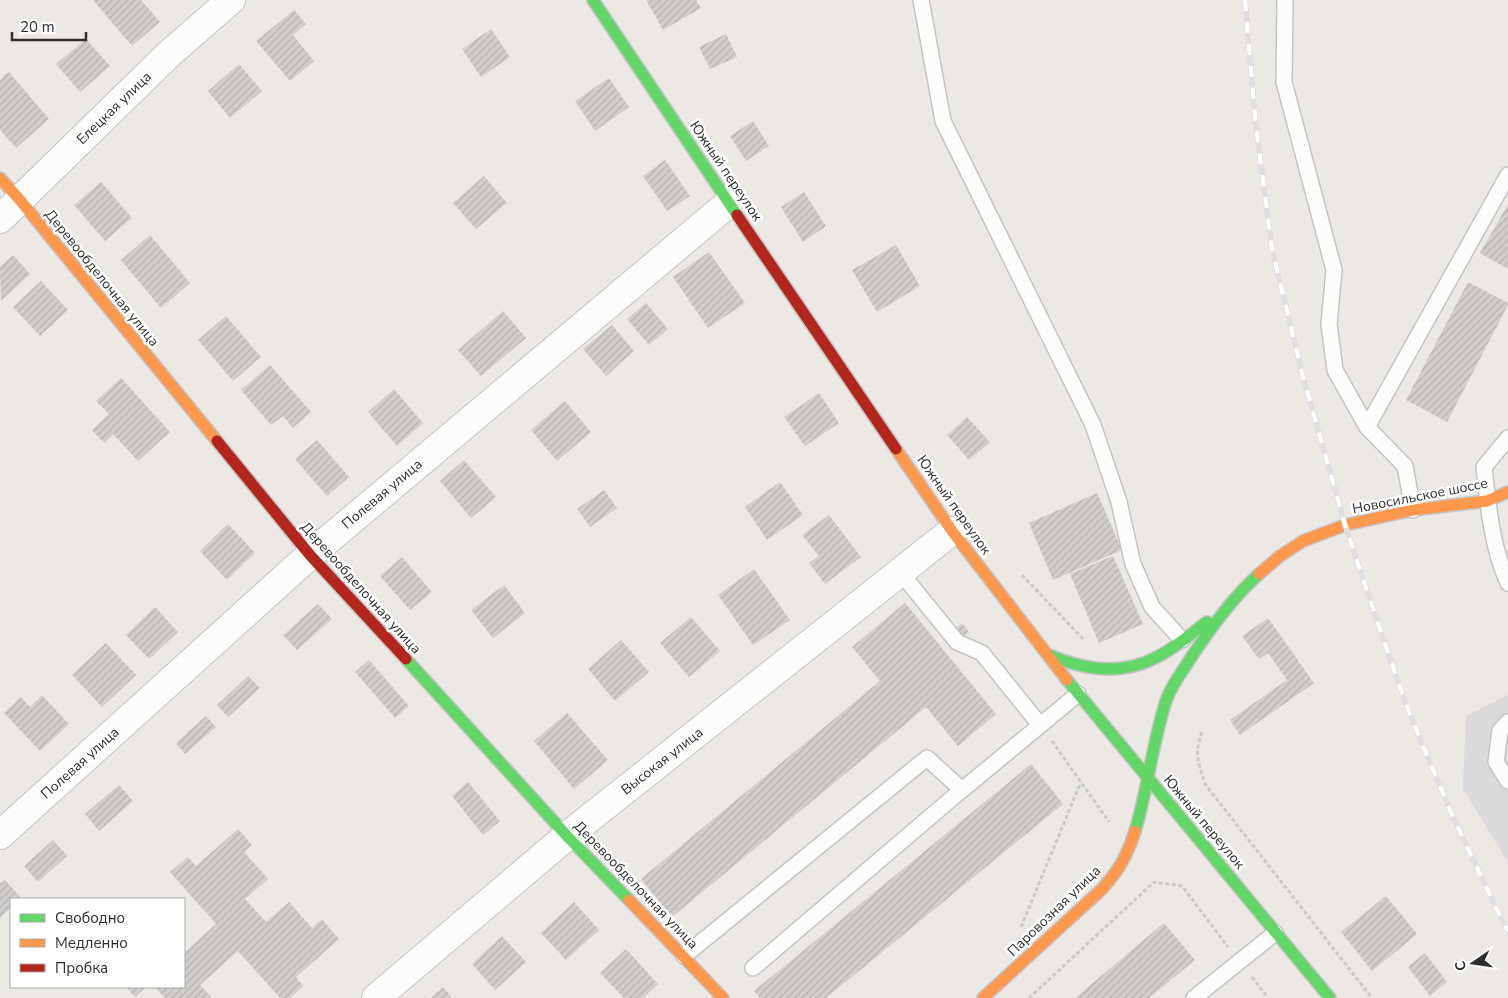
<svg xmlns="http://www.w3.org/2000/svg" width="1508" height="998" font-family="'Nunito Sans',sans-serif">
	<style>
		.industrial { fill: #dcd9db }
		.building { fill: url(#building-hatch) }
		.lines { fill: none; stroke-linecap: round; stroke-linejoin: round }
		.lane-casing { stroke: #c5c4c5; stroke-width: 18 }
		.street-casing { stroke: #c5c4c5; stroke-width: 30 }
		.fast-casing { stroke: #c5c4c5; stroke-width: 14 }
		.slow-casing { stroke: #c5c4c5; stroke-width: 14 }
		.jam-casing { stroke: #c5c4c5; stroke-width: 14 }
		.path { stroke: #c9c9c8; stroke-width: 3; stroke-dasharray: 4 2.5; stroke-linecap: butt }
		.lane { stroke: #fcfcfb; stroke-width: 15 }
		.street { stroke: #fcfcfb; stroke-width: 28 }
		.fast { stroke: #63d668; stroke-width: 11 }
		.slow { stroke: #ff974d; stroke-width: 11 }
		.jam { stroke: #b3261e; stroke-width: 11 }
		.rail-casing { stroke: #dfdfe1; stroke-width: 5.5 }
		.rail { stroke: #fff; stroke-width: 4; stroke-dasharray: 11; stroke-linecap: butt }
		.labels { text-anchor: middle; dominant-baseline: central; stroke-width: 5; stroke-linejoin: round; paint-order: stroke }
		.street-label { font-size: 14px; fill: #2e2e2e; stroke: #fff }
	</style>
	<defs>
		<pattern id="building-hatch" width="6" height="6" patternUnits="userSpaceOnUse" patternTransform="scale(1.25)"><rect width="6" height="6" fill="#d1cecb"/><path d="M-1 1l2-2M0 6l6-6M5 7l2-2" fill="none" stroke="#b4b1af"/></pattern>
	</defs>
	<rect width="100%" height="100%" fill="#ece8e4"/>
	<polygon class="industrial" points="1508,695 1508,862 1463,789 1466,716"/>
	<g class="building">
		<polygon points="93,0 141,0 160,22 132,46"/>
		<polygon points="646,0 696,0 701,8 663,30"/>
		<polygon points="294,10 306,24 293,35 314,61 290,81 256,41"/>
		<polygon points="491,29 510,57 481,77 462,49"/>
		<polygon points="726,34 737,57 710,69 699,47"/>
		<polygon points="86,39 110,66 80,92 56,64"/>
		<polygon points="239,64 262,91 230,118 208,91"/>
		<polygon points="9,72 49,119 16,148 0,130 0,80"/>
		<polygon points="609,78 629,107 595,131 575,101"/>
		<polygon points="753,121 769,146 746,161 730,136"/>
		<polygon points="665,160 690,196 667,211 643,176"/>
		<polygon points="484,176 507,203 476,229 453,203"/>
		<polygon points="101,182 132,218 105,241 74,205"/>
		<polygon points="804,192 826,226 803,242 781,207"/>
		<polygon points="1508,204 1508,269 1480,253"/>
		<polygon points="150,235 190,283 161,308 121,260"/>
		<polygon points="896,245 920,286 877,312 852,270"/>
		<polygon points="709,252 745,303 708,328 673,277"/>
		<polygon points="13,255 30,274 1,301 0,267"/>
		<polygon points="41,281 68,310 40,336 13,307"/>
		<polygon points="1468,282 1508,303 1508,305 1447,422 1406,400"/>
		<polygon points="646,303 668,329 649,345 627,319"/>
		<polygon points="503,311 526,338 481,376 458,350"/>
		<polygon points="226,316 261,357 233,381 198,340"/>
		<polygon points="612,325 634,351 606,376 583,349"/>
		<polygon points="270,365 311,412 293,428 283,416 271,425 241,390"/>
		<polygon points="121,378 170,432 138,461 113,434 104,443 92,430 109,414 96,401"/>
		<polygon points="394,389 423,423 397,446 368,412"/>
		<polygon points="819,393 839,423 805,446 784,417"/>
		<polygon points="565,401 591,432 557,461 531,430"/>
		<polygon points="967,417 990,442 969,460 947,435"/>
		<polygon points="317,440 349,477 327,496 295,459"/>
		<polygon points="464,460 496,497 471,518 440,481"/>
		<polygon points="780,482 803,515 767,540 745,507"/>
		<polygon points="604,490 617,508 590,527 577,509"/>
		<polygon points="1097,493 1122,550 1053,580 1029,523"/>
		<polygon points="829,515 861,557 825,584 809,563 819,556 802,535"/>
		<polygon points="228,524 255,553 227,580 200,551"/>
		<polygon points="1113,556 1143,624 1099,643 1070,574"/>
		<polygon points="402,557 432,592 410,610 380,576"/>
		<polygon points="754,569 790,620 753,645 718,595"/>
		<polygon points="504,585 525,613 493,638 471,610"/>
		<polygon points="905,603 996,714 958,746 926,707 672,917 641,879 880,681 852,647"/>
		<polygon points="318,604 332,619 297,650 283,635"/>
		<polygon points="155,607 178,632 149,659 126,635"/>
		<polygon points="691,617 720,651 689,677 660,643"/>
		<polygon points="1268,618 1314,683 1240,735 1230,720 1287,680 1268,653 1259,659 1242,636"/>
		<polygon points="962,623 969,632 960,639 953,630"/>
		<polygon points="621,640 649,672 615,701 588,669"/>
		<polygon points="106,643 136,675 102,707 72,675"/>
		<polygon points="369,660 409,706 395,718 355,672"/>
		<polygon points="248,676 260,688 228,717 217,705"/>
		<polygon points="42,695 69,724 40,751 4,713 21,697 30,707"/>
		<polygon points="567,713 608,760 574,789 534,741"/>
		<polygon points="206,716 216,727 185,754 176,743"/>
		<polygon points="1031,764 1063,804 826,998 760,998 754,991"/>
		<polygon points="468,782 500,821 483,835 452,796"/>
		<polygon points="119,785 133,801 99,831 85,814"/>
		<polygon points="238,829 252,845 244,852 268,879 245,899 266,922 289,902 312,928 322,919 339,939 296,977 303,986 290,998 280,998 238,951 200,985 212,998 165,998 155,987 184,987 184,953 216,924 170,872 188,857 196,866"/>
		<polygon points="53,840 67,856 38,882 24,866"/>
		<polygon points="5,880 21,898 11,899 11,908 0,918 0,884"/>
		<polygon points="1386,896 1417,934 1372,971 1341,932"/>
		<polygon points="574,902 599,930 566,960 541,933"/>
		<polygon points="1164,923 1195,960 1149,998 1075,998"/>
		<polygon points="502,936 526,962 495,990 472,964"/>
		<polygon points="626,949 658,984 643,998 624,998 600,973"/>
		<polygon points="1425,953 1447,982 1430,996 1408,967"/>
		<polygon points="126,987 146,987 135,997"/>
		<polygon points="443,987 452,998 430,998"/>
	</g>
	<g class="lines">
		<g class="lane-casing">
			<g id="lane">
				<polyline points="921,0 943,121 1093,425 1119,502 1133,564 1152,607 1182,640"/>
				<polyline points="1285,0 1284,82 1334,270 1329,324 1335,370 1367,427 1405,466 1413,510"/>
				<polyline points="1367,427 1508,175"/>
				<path d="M1508,438L1484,467C1488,506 1492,547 1508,583"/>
				<polyline points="901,573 957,642 982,653 1040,725"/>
				<polyline points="1508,722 1500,731 1496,762 1508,781"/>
				<polyline points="684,956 927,758 962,790 1078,694"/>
				<polyline points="753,968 964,788"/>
				<polyline points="1194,998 1275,933"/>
			</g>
		</g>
		<g class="street-casing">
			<g id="street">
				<polyline points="0,219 169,54 231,0"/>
				<polyline points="0,835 310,555 729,203"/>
				<polyline points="376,998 567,836 952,531"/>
			</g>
		</g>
		<g class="fast-casing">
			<g id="fast">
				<polyline points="593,0 737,215"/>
				<path d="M1049,655C1084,670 1122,676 1157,657C1175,648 1191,634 1207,622"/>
				<polyline points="406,659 567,836 629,900"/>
				<polyline points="1067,680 1330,998"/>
				<path d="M1135,831C1148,789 1152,744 1166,701C1170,689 1178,677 1185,667C1206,634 1230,600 1259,574"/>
			</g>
		</g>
		<g class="slow-casing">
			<g id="slow">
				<polyline points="0,178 20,200 217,441"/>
				<polyline points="896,449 952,531 1067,680"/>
				<polyline points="1259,574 1280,556 1303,541 1345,525 1413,510 1487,501 1508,492"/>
				<polyline points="629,900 723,998"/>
				<path d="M983,998L1102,889C1119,870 1127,856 1135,831"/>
			</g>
		</g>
		<g class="jam-casing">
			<g id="jam">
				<polyline points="737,215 896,449"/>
				<polyline points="217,441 310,555 406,659"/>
			</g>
		</g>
		<g class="path">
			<polyline points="1022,575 1083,639"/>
			<path d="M1202,732C1194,754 1198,762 1205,784L1372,998"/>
			<polyline points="1052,741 1109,822"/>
			<polyline points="1021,927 1081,782"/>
			<polyline points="1252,977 1268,998"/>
			<polyline points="1029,998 1154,882 1182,886 1228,947"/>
		</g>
		<use href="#lane" class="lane"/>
		<use href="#street" class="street"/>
		<use href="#fast" class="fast"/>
		<use href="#slow" class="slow"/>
		<use href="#jam" class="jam"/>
		<g class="rail-casing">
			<polyline id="rail" points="1245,0 1256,127 1272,249 1302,373 1345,525 1389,656 1409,712 1452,815 1502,920 1508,931"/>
		</g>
		<use href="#rail" class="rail"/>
	</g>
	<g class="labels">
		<g class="street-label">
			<text transform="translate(114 108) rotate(-44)">Елецкая улица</text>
			<text transform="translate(726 171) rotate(56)">Южный переулок</text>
			<text transform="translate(102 278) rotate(51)">Деревообделочная улица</text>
			<text transform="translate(382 494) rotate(-40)">Полевая улица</text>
			<text transform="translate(1420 496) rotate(-11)">Новосильское шоссе</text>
			<text transform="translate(954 505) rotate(55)">Южный переулок</text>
			<text transform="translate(361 588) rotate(48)">Деревообделочная улица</text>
			<text transform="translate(662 761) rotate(-38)">Высокая улица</text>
			<text transform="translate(80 763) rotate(-42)">Полевая улица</text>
			<text transform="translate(1204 822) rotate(50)">Южный переулок</text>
			<text transform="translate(636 885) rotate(46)">Деревообделочная улица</text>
			<text transform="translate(1054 911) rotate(-44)">Паровозная улица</text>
		</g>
	</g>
	<rect x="10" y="898" width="175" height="90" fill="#ffffff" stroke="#ababab"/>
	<rect x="20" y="914" width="25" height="8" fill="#63d668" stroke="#ababab"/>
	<text x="55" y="923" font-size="15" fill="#2e2e2e">Свободно</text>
	<rect x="20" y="939" width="25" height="8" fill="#ff974d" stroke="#ababab"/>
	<text x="55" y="948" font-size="15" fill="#2e2e2e">Медленно</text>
	<rect x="20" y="964" width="25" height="8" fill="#b3261e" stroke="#ababab"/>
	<text x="55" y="973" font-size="15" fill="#2e2e2e">Пробка</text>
	<g transform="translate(1473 963) rotate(257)" stroke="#ffffff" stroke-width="4" paint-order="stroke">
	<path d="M0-4L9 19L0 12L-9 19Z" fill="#2e2e2e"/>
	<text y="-8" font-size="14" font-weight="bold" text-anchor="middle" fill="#2e2e2e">С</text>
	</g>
	<path d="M12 32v8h74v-8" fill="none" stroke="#2e2e2e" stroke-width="2.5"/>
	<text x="20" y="32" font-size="15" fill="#2e2e2e" stroke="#ffffff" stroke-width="4" paint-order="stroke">20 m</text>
</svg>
